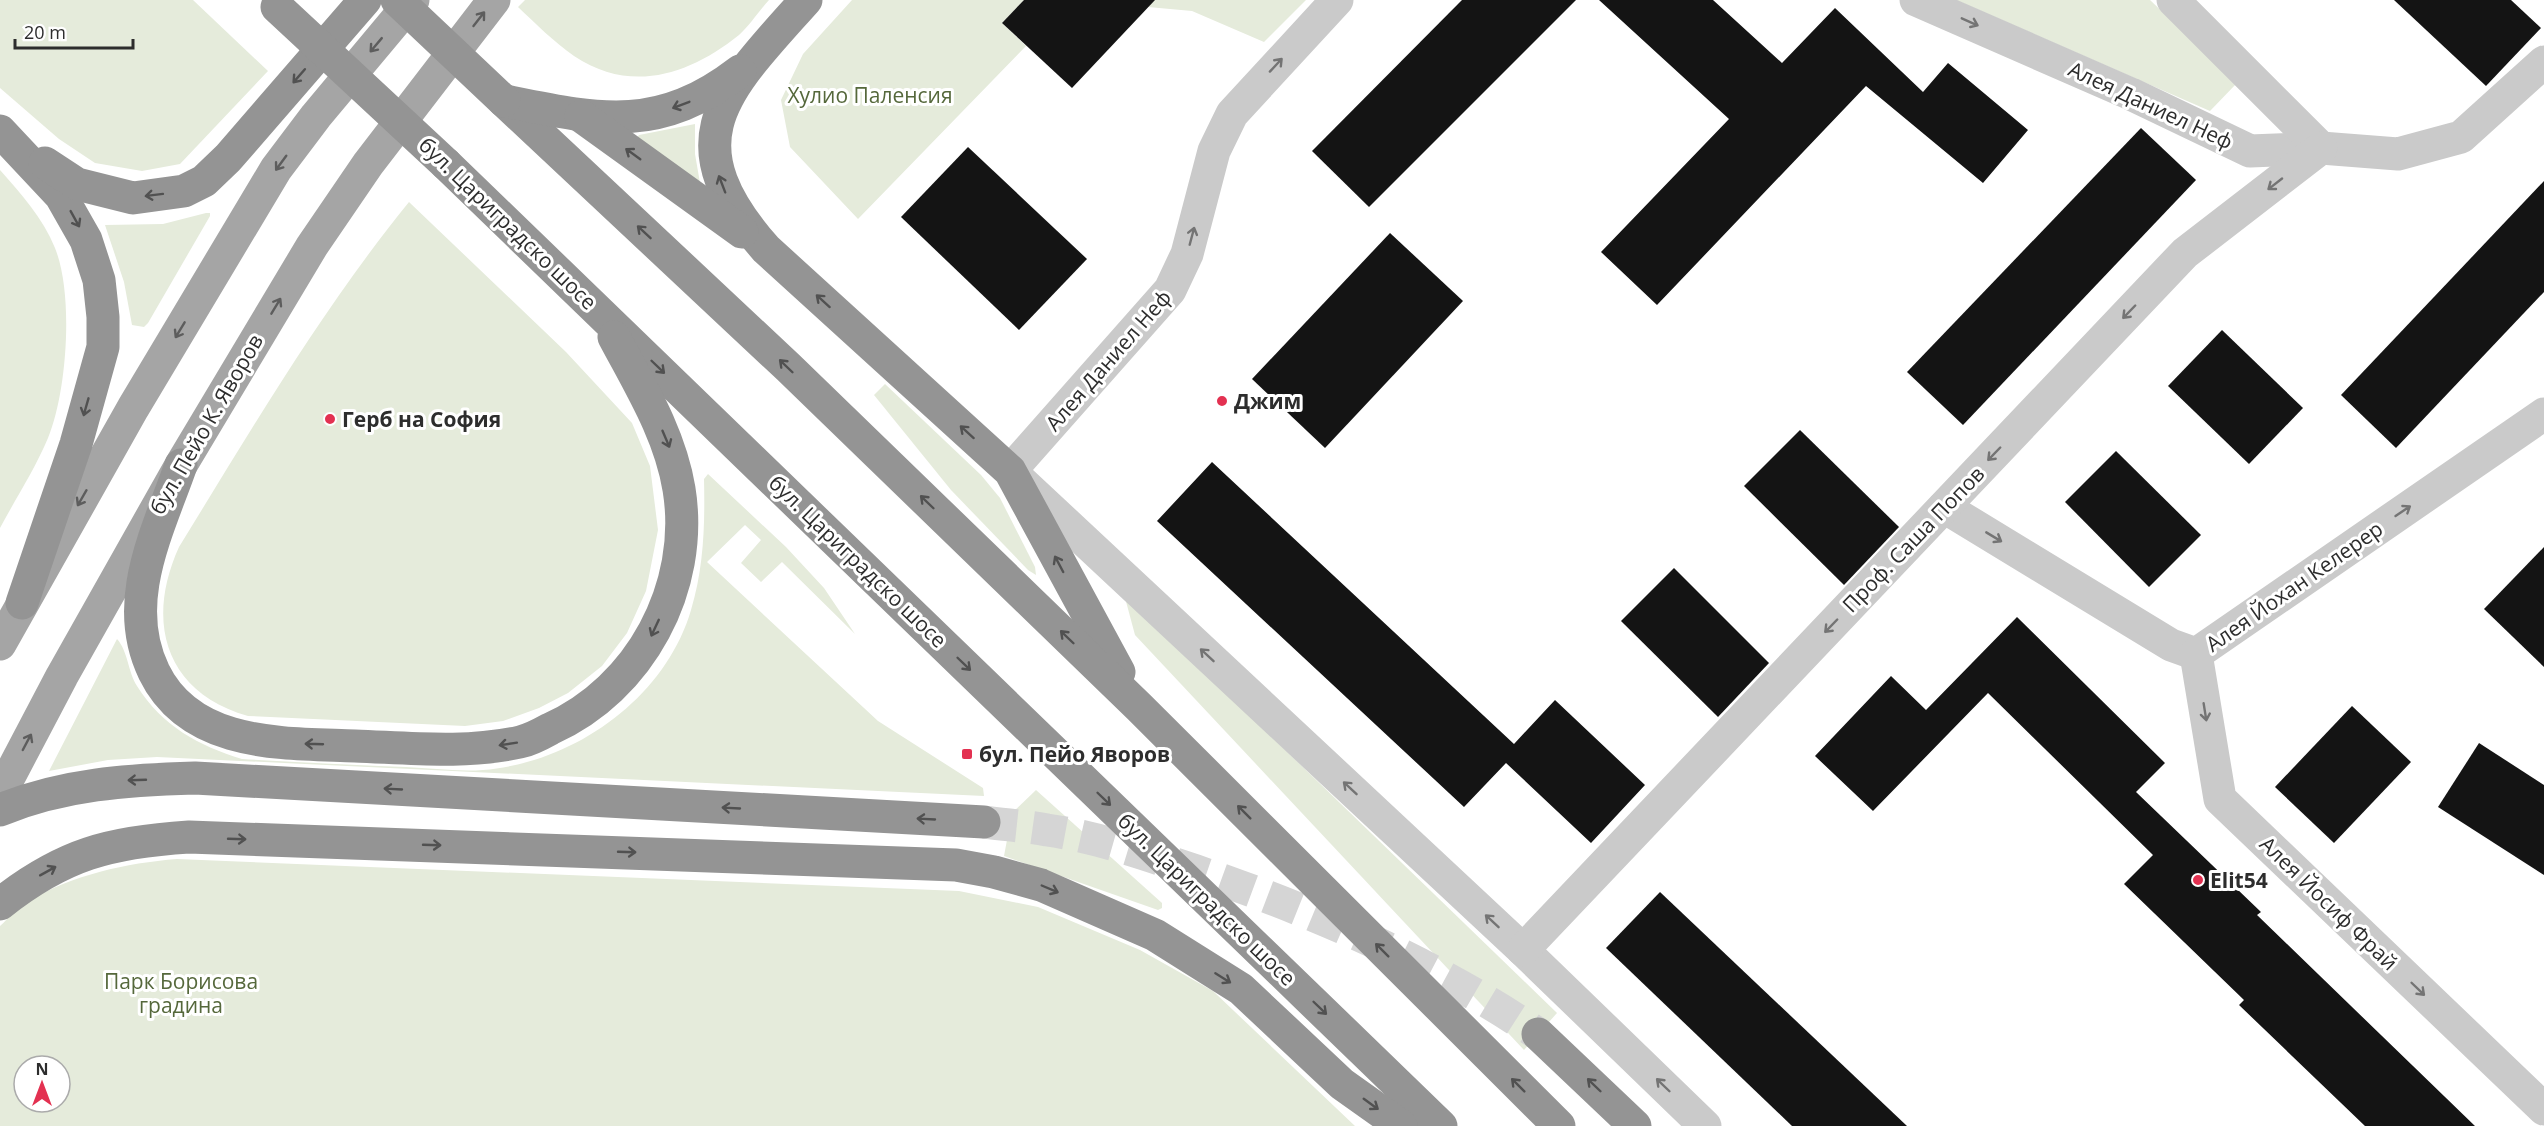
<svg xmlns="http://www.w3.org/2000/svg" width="2544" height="1126" font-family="'Open Sans',sans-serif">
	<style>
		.green { fill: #e5ebdb; fill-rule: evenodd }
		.building { fill: #141414 }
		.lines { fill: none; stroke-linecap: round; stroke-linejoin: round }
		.highway-tunnel { stroke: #d5d5d5; stroke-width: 33; stroke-dasharray: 33 16; stroke-linecap: butt }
		.minor { stroke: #cacaca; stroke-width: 33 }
		.major { stroke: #a5a5a5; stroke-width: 33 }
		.highway { stroke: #949494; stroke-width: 33 }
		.highway-bridge { stroke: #949494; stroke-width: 33 }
		.oneway { stroke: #5d5d5d }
		.oneway2 { stroke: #747474 }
		.oneway3 { stroke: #515151 }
		.poi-dot { fill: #e33151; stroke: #fff; stroke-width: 2 }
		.labels { text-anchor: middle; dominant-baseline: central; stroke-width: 6; stroke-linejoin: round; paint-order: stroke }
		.park-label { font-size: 21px; fill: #55683b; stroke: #fff }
		.street-label { font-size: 21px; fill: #2d2d2d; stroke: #fff }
		.poi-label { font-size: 21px; font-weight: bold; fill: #2d2d2d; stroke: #fff; text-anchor: start }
	</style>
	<rect width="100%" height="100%" fill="#fff"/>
	<g class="green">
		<polygon points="0,0 193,0 268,71 180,164 142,171 95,163 59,139 0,88"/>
		<path d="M525,0H769C759,11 750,25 739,35C689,75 631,94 574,56C554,42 536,24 518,7Z"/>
		<polygon points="852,0 1024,0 1002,23 1026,46 858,219 790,147 781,100 803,54"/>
		<polygon points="1141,0 1306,0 1264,42 1192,11 1148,7"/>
		<polygon points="1956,0 2150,0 2237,83 2210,111"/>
		<polygon points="695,124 695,154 700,183 636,139 639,135"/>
		<path d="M0,170C21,194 43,218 55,248C74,295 67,392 48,438C35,469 16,498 0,528Z"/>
		<path d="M409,202L566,352L632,423L650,466L658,530L646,591L627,633L602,666L568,693L539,708L503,721L465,726L248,716C165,692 145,622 179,547C251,430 322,309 409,202Z"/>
		<polygon points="206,213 210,213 210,216 148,323 144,327 132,325 124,282 105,225 163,224"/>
		<polygon points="885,384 981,475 1000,498 1035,567 1036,575 1028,570 951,490 874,395"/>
		<path d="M708,474L786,547L824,588L855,634L782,562L761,582L741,563L761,540L745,525L707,562L878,721L983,788L984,796L157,757L108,760L49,771L117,639C128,651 128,672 137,686C162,726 199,746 242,759C297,762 351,765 406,767C431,768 458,772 483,770C573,763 665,699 691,610C704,567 705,524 704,479Z"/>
		<polygon points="1124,594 1557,1013 1524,1050 1135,635"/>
		<polygon points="1036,790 1162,903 1162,908 1158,910 1004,856 1012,813"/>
		<path d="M177,859L959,891L1038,907L1140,950L1213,991L1355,1126H0V926C9,918 17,907 28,901C73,875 126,863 177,859ZM24,1066H60V1102H24Z"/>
	</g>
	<g class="building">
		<polygon points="1024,0 1155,0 1072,88 1002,23"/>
		<polygon points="1462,0 1576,0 1369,207 1312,151"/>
		<polygon points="1599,0 1713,0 1782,63 1835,8 1923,92 1948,63 2028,130 1983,183 1866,86 1657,305 1601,252 1729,119"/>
		<polygon points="2394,0 2511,0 2541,28 2486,86"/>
		<polygon points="2141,128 2196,180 1963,425 1907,372"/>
		<polygon points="968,147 1087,259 1019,330 901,217"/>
		<polygon points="2544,181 2544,292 2396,448 2341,395"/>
		<polygon points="1390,233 1463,301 1325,448 1252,379"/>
		<polygon points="2222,330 2303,408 2249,464 2168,386"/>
		<polygon points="1800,430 1899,527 1844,585 1744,486"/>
		<polygon points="2116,451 2201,535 2149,587 2065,502"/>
		<polygon points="1212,462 1514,744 1555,700 1645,785 1591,843 1506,763 1464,807 1157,521"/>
		<polygon points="2544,547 2544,667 2484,609"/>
		<polygon points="1674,568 1769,663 1718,717 1621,621"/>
		<polygon points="2017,617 2165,763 2136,792 2261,912 2257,915 2475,1126 2365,1126 2239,1005 2244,1000 2124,884 2153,855 1988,693 1873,811 1815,756 1891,676 1926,710"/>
		<polygon points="2352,706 2411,762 2334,843 2275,787"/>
		<polygon points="2479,743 2544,785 2544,875 2438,807"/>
		<polygon points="1660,892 1907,1126 1792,1126 1606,948"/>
	</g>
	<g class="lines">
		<path class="highway-tunnel" d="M984,822C1005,825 1026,826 1047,830C1098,837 1147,855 1196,871C1316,912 1433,963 1538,1034"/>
		<g class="minor">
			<polyline points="1337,0 1232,114 1214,151 1187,254 1170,290 1010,471 1523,950 1705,1126"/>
			<polyline points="1916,0 2131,94 2250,151 2321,148 2398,154 2461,137 2544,62"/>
			<polyline points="2173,0 2321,148"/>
			<polyline points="1944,507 2171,645 2196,654 2544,414"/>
			<polyline points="2196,654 2220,799 2544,1109"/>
			<polyline points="1523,950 2185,253 2321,148"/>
		</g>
		<g class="major">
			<polyline points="0,644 133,408 276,169 316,116 413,0"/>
			<polyline points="0,794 62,676 181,465 312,246 368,164 494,0"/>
		</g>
		<g class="highway">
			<path d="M806,0C725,91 669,139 766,249L1010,471L1119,672"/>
			<polyline points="504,101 788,367 1139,707 1559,1126"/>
			<path d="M505,101C599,120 658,134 740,71"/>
			<polyline points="581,116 742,232"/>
			<polyline points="0,131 61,196 86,240 99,280 103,317 103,347 76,444 22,603"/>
			<polyline points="45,163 77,184 133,198 184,191 204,181 228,158 365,0"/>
			<polyline points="446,164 1441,1126"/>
			<path d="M181,465C158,531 120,602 154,672C191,748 284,743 355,746C410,748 466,754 520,742C530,740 541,734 550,729C640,689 695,587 679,489C670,434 640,386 614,337"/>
			<path d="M0,810C63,784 128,780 195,778L984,822"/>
			<path d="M0,904C63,854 110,842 189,837L956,865L994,872L1041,885L1155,935L1241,989L1342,1084L1401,1126"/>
			<polyline points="1538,1034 1635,1126"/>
		</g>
		<g class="highway-bridge">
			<polyline points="397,0 504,101"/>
			<polyline points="277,7 446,164"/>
		</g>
	</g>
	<defs><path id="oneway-shaft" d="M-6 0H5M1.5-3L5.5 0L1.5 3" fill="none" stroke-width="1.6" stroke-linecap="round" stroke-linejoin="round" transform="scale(1.5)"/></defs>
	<g class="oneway">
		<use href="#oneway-shaft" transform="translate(479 19) rotate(-52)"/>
		<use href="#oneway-shaft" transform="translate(376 45) rotate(130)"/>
		<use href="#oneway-shaft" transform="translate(281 163) rotate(126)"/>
		<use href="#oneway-shaft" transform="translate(276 306) rotate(-59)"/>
		<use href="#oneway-shaft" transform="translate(180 330) rotate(121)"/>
		<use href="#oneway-shaft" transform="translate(82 498) rotate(120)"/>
		<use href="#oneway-shaft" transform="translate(27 742) rotate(-62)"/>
	</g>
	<g class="oneway2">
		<use href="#oneway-shaft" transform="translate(1970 22) rotate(24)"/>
		<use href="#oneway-shaft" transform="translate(1276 65) rotate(-47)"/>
		<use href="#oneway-shaft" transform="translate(2275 184) rotate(142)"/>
		<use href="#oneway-shaft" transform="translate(1192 236) rotate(-75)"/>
		<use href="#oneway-shaft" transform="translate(2129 312) rotate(134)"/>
		<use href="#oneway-shaft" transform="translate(1994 454) rotate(134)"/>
		<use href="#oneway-shaft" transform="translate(2403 511) rotate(-34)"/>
		<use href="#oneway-shaft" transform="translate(1994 537) rotate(31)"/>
		<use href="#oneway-shaft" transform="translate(1831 626) rotate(134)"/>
		<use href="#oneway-shaft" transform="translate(1207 655) rotate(-137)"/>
		<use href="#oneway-shaft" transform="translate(2205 712) rotate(81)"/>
		<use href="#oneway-shaft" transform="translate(1350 788) rotate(-137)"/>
		<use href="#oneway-shaft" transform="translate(1492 921) rotate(-137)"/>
		<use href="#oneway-shaft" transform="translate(2418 989) rotate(44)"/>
		<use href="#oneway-shaft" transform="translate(1663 1085) rotate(-136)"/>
	</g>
	<g class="oneway3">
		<use href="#oneway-shaft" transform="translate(299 76) rotate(131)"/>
		<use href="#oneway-shaft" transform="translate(681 105) rotate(159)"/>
		<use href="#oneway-shaft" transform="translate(633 154) rotate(-144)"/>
		<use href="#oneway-shaft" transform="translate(722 184) rotate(-111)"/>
		<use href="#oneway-shaft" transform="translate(154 195) rotate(173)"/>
		<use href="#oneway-shaft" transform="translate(75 219) rotate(61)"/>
		<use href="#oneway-shaft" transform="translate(644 232) rotate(-137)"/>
		<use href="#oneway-shaft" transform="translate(823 301) rotate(-138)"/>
		<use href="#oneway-shaft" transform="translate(786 366) rotate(-136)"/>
		<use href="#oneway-shaft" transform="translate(658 367) rotate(44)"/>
		<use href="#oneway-shaft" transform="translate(86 407) rotate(106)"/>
		<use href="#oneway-shaft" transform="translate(967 432) rotate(-138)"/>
		<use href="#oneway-shaft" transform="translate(666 439) rotate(67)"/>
		<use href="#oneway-shaft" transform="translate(927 502) rotate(-136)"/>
		<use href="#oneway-shaft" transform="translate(1059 564) rotate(-118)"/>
		<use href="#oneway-shaft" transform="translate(655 628) rotate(115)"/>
		<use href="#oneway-shaft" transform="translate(1067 637) rotate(-136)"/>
		<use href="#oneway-shaft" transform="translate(964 664) rotate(44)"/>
		<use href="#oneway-shaft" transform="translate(314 744) rotate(-178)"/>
		<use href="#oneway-shaft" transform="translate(508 744) rotate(171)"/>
		<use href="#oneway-shaft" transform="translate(137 780) rotate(178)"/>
		<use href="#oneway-shaft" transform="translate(393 789) rotate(-177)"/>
		<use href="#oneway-shaft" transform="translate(1104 799) rotate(44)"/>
		<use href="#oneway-shaft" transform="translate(731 808) rotate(-177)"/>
		<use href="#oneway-shaft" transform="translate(1244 812) rotate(-135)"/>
		<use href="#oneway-shaft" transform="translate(926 819) rotate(-177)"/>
		<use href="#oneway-shaft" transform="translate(237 839) rotate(2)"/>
		<use href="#oneway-shaft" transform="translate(432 845) rotate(2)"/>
		<use href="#oneway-shaft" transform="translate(627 852) rotate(2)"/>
		<use href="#oneway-shaft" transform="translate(48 871) rotate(-29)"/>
		<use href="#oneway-shaft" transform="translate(1050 889) rotate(23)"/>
		<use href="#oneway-shaft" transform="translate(1382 950) rotate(-135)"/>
		<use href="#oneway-shaft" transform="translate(1223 978) rotate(32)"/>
		<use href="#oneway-shaft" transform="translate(1320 1008) rotate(44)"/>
		<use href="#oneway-shaft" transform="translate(1518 1085) rotate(-135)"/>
		<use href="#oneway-shaft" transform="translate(1594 1085) rotate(-136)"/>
		<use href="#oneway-shaft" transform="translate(1371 1104) rotate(36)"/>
	</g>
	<g class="poi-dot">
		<circle cx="1222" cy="401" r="6"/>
		<circle cx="330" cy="419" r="6"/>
		<rect x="961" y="748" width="12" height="12" rx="3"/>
		<circle cx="2198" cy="880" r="6"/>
	</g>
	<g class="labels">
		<g class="park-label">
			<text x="870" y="95">Хулио Паленсия</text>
			<text x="181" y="981">Парк Борисова<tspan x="181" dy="24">градина</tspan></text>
		</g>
		<g class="street-label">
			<text transform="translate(2151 105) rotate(25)">Алея Даниел Неф</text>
			<text transform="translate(508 223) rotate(44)">бул. Цариградско шосе</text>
			<text transform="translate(1108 360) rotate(-49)">Алея Даниел Неф</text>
			<text transform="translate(206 424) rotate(-60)">бул. Пейо К. Яворов</text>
			<text transform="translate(1913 539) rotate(-46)">Проф. Саша Попов</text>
			<text transform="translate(858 561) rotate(44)">бул. Цариградско шосе</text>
			<text transform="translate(2294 586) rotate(-35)">Алея Йохан Келерер</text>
			<text transform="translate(1207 899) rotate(44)">бул. Цариградско шосе</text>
			<text transform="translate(2329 903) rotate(44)">Алея Йосиф Фрай</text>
		</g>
		<g class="poi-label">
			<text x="1234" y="401">Джим</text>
			<text x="342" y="419">Герб на София</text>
			<text x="979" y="754">бул. Пейо Яворов</text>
			<text x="2210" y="880">Elit54</text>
		</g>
	</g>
	<g transform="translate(42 1084)"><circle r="28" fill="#ffffff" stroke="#ababab" stroke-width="1.5"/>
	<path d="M0-4.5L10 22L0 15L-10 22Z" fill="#e33151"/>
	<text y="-9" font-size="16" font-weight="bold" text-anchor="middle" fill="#2d2d2d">N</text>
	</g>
	<path d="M15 39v9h118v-9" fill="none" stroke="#2d2d2d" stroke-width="3"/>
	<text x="24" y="39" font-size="18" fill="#2d2d2d" stroke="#ffffff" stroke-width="4.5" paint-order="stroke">20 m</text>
</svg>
